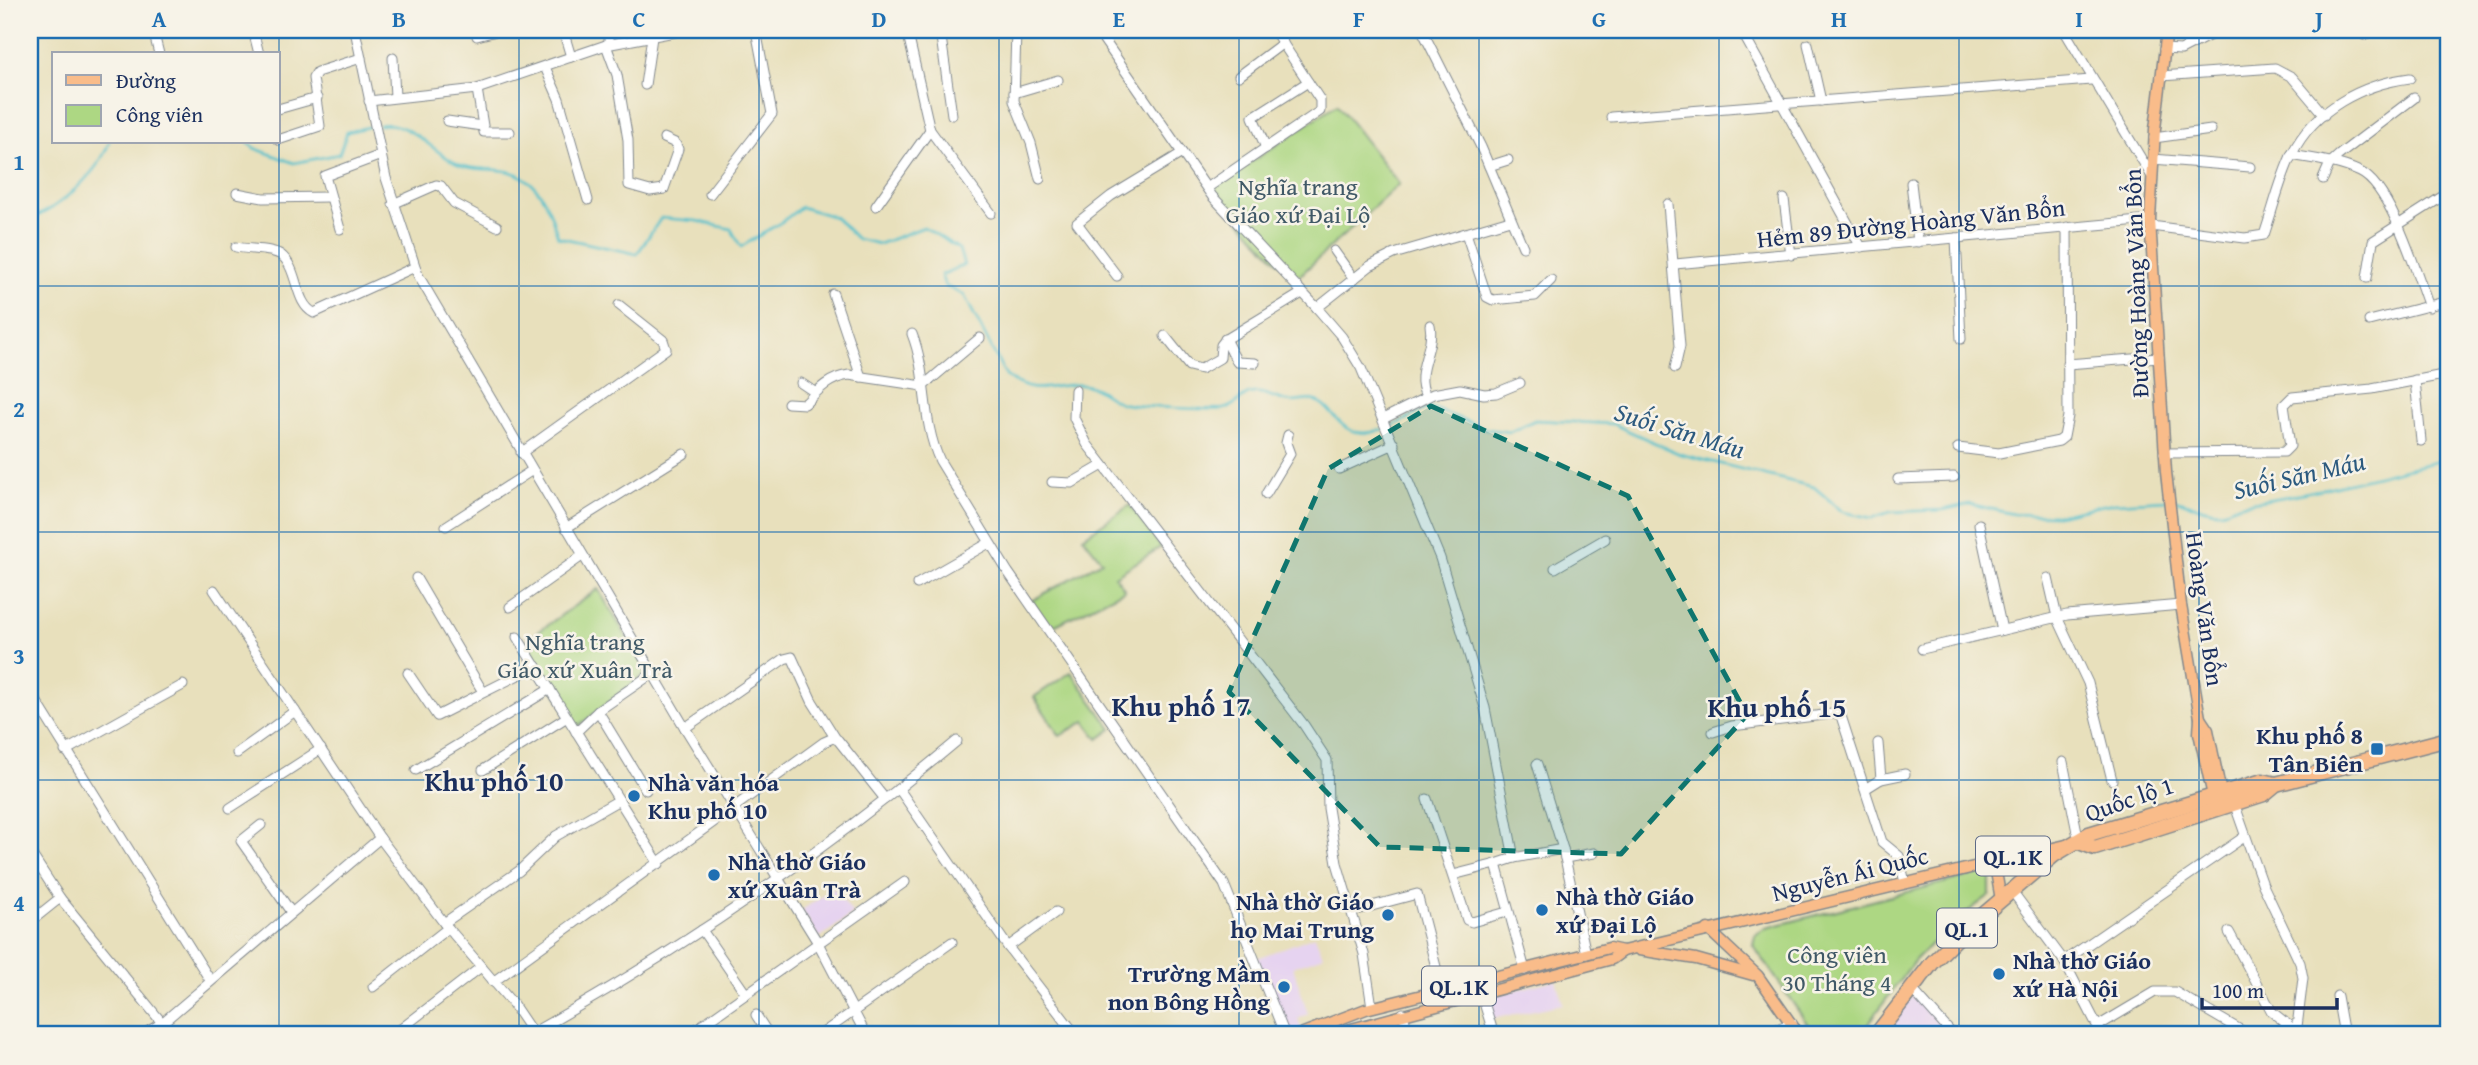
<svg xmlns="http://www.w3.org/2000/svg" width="2478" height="1065" font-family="'Gentium Book Plus',serif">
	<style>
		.built { fill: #e6d3f0 }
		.green { fill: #add783; stroke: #648370; stroke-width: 2 }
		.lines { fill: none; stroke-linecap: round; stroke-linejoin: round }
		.stream { stroke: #53c0cc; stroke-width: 2.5 }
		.minor-casing { stroke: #82888d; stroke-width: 11 }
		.major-casing { stroke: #82888d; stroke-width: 13 }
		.highway-casing { stroke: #82888d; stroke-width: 17 }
		.minor { stroke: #fff; stroke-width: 9 }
		.major { stroke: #f9bc8a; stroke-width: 10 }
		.highway { stroke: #f9bc8a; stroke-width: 14 }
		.marked { fill: #0f766e; fill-opacity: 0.2; stroke: #0f766e; stroke-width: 5; stroke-dasharray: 14 9; stroke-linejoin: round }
		.grid { fill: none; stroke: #1f6fb2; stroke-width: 2; stroke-opacity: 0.55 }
		.poi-dot { fill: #1f6fb2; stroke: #f7f3e8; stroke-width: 2.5 }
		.labels { text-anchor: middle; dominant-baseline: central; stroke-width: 5; stroke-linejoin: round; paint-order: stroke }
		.shield { fill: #f7f3e8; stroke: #5d6a87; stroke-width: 2 }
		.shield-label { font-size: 23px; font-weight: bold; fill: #1b2f5e }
		.park-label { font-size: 24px; fill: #405967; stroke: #f7f3e8 }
		.street-label { font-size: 24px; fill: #1b2f5e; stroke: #f7f3e8 }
		.poi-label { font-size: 24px; font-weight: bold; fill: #1b2f5e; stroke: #f7f3e8; text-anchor: start }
		.water-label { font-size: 26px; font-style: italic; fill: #2c5a7f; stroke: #f7f3e8 }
		.quarter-label { font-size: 28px; font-weight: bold; fill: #1b2f5e; stroke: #f7f3e8 }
		.neatline { fill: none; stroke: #1f6fb2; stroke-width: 2.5 }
		.grid-label { font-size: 23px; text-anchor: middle; font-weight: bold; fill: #1f6fb2 }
	</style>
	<rect width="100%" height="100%" fill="#f7f3e8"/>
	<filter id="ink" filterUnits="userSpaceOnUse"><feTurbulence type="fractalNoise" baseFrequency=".0143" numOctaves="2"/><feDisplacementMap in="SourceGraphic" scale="14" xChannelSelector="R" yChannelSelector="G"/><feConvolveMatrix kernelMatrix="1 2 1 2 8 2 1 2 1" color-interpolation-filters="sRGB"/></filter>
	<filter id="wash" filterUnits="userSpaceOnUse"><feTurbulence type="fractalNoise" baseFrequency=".00686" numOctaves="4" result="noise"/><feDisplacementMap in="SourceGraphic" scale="28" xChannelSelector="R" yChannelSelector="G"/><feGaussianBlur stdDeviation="1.57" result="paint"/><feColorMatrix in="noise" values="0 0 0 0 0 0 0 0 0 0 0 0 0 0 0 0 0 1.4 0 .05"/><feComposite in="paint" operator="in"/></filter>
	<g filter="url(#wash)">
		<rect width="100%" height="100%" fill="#e8e0bc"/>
		<g class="built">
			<polygon points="834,888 853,914 819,938 802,910"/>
			<polygon points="1315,936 1323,956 1293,967 1308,1014 1298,1019 1301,1028 1288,1034 1257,958"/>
			<polygon points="1556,980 1563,1004 1492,1019 1485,997"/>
			<polygon points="1915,991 1953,1035 1882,1035"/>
		</g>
		<g class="green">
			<polygon points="1337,104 1399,184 1295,280 1211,189"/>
			<polygon points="1130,505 1161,547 1115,576 1125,590 1050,628 1031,601 1102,561 1083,537"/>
			<polygon points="598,589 648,672 577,727 524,642"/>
			<polygon points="1071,672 1112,729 1098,739 1085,721 1060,736 1034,697"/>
			<polygon points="1982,873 1990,877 1990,895 1951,924 1915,960 1860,1035 1815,1035 1753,945 1755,935 1766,928"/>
		</g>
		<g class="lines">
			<g class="stream">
				<path d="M379,125C409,118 435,155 460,165C484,174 509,162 532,184C547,199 552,217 558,237L637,254L661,218L697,221L731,229L741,247L783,221L801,207L835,217L857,239L879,244L924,227L959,249L964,265L941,275L945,286L964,295L1006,376C1038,400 1051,382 1083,385C1099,386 1107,398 1121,403C1133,407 1208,410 1223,409C1238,407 1243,390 1260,393C1271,395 1281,401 1291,402C1303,402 1312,397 1322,404C1337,416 1342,433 1365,433C1387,432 1410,417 1429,407L1487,429L1510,432L1535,420L1613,424L1680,454L1814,487L1843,512L1872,518L1890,512L1943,510L1970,504L2013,514L2057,515L2113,503L2166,500"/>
				<polyline points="248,142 254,148 294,163 339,154 347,132 372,126"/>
				<path d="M30,219C58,209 100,172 109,142"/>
				<path d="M2173,500C2189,502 2202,511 2219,511C2228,511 2236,504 2245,503C2314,494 2380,474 2448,459"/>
			</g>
		</g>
	</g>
	<g filter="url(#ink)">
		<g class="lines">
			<g class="minor-casing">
				<g id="minor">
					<polyline points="153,30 159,54"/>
					<polyline points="253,30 259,54"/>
					<polyline points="355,30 386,178 418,275 685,728 818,943 866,1035"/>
					<polyline points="563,30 571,57"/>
					<polyline points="609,30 609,44"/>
					<polyline points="907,30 930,130 991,213"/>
					<polyline points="940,30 952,115"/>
					<polyline points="1016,30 1014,101 1031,143 1040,179"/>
					<polyline points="1097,30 1212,196 1317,308 1342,337 1361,368 1440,558 1485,708 1514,858 1496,864 1525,970"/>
					<polyline points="1422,30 1481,147 1523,247"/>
					<polyline points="1741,30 1861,247"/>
					<polyline points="2064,30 2151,175"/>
					<polyline points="2359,30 2365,35 2374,30"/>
					<polyline points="477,36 500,30"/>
					<polyline points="1808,44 1821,101"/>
					<polyline points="606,45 617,75 628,140 629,185 650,191 664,189 678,149 675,143 664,138"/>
					<polyline points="2164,49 2181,50 2220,30"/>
					<polyline points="393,58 395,97"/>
					<polyline points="545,67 559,99 588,200"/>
					<polyline points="1239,76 1283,43"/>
					<polyline points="2161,76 2275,68 2292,77 2324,115"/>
					<polyline points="645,85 652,37"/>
					<polyline points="477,89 484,132 510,132"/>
					<polyline points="1014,93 1058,80"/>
					<polyline points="369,101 477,89 606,45 685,30"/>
					<polyline points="278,109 317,98"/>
					<polyline points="1611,117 2091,80"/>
					<polyline points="447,121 482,126"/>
					<polyline points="2154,138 2211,130"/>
					<polyline points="278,140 320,126 313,78 317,72 361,58"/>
					<polyline points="1266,148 1253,117 1308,82"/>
					<path d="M2291,155C2314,159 2339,162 2360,172C2391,186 2417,275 2429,307"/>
					<polyline points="2153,159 2250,167"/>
					<polyline points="1489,166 1508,160"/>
					<polyline points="2323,179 2330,163 2339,155 2414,98"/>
					<polyline points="1911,183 1918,242"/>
					<polyline points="1207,188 1320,111 1320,100 1274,30"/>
					<polyline points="237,193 263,198 329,197"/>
					<polyline points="710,194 772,114 756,30"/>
					<polyline points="1784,199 1791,255"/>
					<polyline points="393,204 436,185 441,186 454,203 497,226"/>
					<polyline points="1668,204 1680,346 1675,368"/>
					<polyline points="876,206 930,130"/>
					<path d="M2151,226L2245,238L2264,235C2273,209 2280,179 2292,154C2314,109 2363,84 2410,78"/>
					<polyline points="340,229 325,176 381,155"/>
					<polyline points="1466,233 1484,288 1487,297 1493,300 1535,296 1551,280"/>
					<polyline points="1956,238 1961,339"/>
					<path d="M236,247C249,250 271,248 281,255C299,269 294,303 314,313L415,267"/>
					<polyline points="1334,251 1354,279"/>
					<polyline points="1675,264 2150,220"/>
					<polyline points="1117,276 1077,223 1111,196 1182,153"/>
					<polyline points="2367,278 2373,241 2448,193"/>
					<polyline points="833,294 861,377"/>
					<polyline points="1317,308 1370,266 1394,254 1510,220"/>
					<polyline points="2369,321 2448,301"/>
					<path d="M912,334C928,374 921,421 940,461L1008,572L1224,884L1285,1035"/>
					<polyline points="1165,336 1189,366 1201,369 1220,358 1221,345 1225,340 1302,293"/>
					<polyline points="1225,339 1237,362 1255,363"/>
					<polyline points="2067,364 2159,357"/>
					<polyline points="2415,380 2421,441"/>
					<polyline points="801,383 813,391"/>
					<polyline points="1075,390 1074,418 1087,444 1304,725 1327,760 1328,808 1337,863 1364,954 1372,1007"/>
					<path d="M1426,396C1413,372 1435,349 1430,325"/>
					<path d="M788,403L805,404C818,390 828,378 849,375L923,386L980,338"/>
					<polyline points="1383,419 1433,394 1460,389 1484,394 1496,393 1520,383"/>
					<polyline points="1958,448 1999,453 2059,441 2064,437 2068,416 2067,227"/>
					<polyline points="521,453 666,349 663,340 619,305"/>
					<polyline points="2164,453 2284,452 2290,446 2284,405 2292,397 2372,389 2443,375"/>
					<polyline points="1339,469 1394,444"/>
					<polyline points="1898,479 1954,477"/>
					<polyline points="1052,482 1072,483 1103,465"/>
					<polyline points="1266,494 1290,454 1286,443 1288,435"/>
					<polyline points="1979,524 2002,630"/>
					<polyline points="446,526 531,471"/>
					<polyline points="566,528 684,454"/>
					<polyline points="1555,568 1605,539"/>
					<polyline points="416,578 483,692"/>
					<polyline points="2048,578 2057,617 2088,683 2112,780"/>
					<polyline points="917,584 989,543"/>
					<polyline points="214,590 380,838 444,923 513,1004 534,1035"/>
					<polyline points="510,607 582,556"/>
					<polyline points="517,637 659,864"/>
					<polyline points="1922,649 2067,615 2181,605"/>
					<polyline points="408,673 437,716 536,666"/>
					<polyline points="30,691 210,980"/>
					<polyline points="598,711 646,790"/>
					<polyline points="685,728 784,659 792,657 812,701 836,739"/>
					<polyline points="576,732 598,711 653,673"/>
					<polyline points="1713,732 1732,726 1840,713 1882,842 1899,856 1905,883"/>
					<polyline points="65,751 183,685"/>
					<polyline points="237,753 295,711"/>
					<polyline points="2063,762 2079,842"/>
					<polyline points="1537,764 1563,849 1586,954"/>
					<polyline points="416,770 550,689"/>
					<polyline points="483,770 567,717"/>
					<polyline points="1881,779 1905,774"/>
					<polyline points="899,789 1008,947 1076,1035"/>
					<polyline points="1865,789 1881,779 1878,743"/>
					<polyline points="1427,799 1467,920 1472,922 1507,912"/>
					<polyline points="2233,800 2263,885 2300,963 2303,978 2296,1035"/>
					<polyline points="230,808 321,749"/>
					<polyline points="261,825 241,841 291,912"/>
					<polyline points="30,852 60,898 172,1035"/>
					<polyline points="1514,858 1563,849"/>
					<polyline points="1565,858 1594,853"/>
					<polyline points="1453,875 1496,864"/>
					<polyline points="2012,891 2064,961 2102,1035"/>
					<polyline points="1353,911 1417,894 1442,990"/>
					<polyline points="30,922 60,898"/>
					<polyline points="444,923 519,871 556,836 619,800"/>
					<polyline points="702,930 746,994"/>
					<polyline points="2229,932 2272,1012 2296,1031"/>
					<polyline points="1008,947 1056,912"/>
					<polyline points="2064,961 2244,837"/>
					<polyline points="493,982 824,742 833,738 838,740 885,799"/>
					<polyline points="373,987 448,928"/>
					<polyline points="1911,988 1953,1035"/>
					<polyline points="1481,993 1494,1035"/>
					<polyline points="2337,996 2344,1035"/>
					<polyline points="1403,1013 1408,1035"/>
					<polyline points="756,1015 769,1035"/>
					<polyline points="2098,1026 2155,992 2175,992 2249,1035"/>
					<path d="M532,1033C682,949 826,851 957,741"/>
					<polyline points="142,1035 162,1023 380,838"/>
					<polyline points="393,1035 481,967"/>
					<polyline points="688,1035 905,882"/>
					<polyline points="820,1035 952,942"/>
					<polyline points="986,1035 987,1034"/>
					<polyline points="1729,1035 1772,1031 1792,1023"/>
				</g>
			</g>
			<g class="major-casing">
				<g id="major">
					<polyline points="2167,30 2155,129 2150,220 2166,472 2181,605 2200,718 2199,733 2213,796"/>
					<polyline points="2200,718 2208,730 2221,793"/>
					<polyline points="1994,860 2001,900"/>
					<polyline points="1708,929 1758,976 1799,1035"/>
					<polyline points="1639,950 1696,959 1753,975"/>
					<polyline points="1298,1035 1366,1009 1609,948 1623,951"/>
					<polyline points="1329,1035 1612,959 1623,951 2066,845"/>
				</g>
			</g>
			<g class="highway-casing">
				<g id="highway">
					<polyline points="2079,842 2095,848 2264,794 2276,784 2448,739"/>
					<polyline points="1876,1035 1932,963 1963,932 2054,855 2089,834 2263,781 2276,784"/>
				</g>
			</g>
			<use href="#minor" class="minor"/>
			<use href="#major" class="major"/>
			<use href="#highway" class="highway"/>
		</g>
	</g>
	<path class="marked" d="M1431,406L1628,496L1747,715L1621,854L1380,847L1229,692L1328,469Z"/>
	<path class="grid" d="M279,30V1035M519,30V1035M759,30V1035M999,30V1035M1239,30V1035M1479,30V1035M1719,30V1035M1959,30V1035M2199,30V1035M30,286H2448M30,532H2448M30,780H2448"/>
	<g class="poi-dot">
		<rect x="2370" y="742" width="14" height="14" rx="3.5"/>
		<circle cx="634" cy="796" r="7"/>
		<circle cx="714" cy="875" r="7"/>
		<circle cx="1542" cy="910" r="7"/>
		<circle cx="1388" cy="915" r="7"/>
		<circle cx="1999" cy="974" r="7"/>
		<circle cx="1284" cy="987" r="7"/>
	</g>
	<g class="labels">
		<g class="shield">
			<rect x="1976" y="836.5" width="74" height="39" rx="5"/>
			<rect x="1937" y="908.5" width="60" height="39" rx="5"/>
			<rect x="1422" y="966.5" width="74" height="39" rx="5"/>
		</g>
		<g class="shield-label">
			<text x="2013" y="856">QL.1K</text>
			<text x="1967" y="928">QL.1</text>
			<text x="1459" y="986">QL.1K</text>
		</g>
		<g class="park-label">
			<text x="1298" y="186">Nghĩa trang<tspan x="1298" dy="28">Giáo xứ Đại Lộ</tspan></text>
			<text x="585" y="641">Nghĩa trang<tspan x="585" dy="28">Giáo xứ Xuân Trà</tspan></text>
			<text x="1837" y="954">Công viên<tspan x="1837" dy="28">30 Tháng 4</tspan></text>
		</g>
		<g class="street-label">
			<text transform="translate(1911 223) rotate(-6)">Hẻm 89 Đường Hoàng Văn Bổn</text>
			<text transform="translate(2136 283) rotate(-92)">Đường Hoàng Văn Bổn</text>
			<text transform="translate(2205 609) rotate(82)">Hoàng Văn Bổn</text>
			<text transform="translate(2129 799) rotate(-19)">Quốc lộ 1</text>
			<text transform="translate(1850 874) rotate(-14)">Nguyễn Ái Quốc</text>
		</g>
		<g class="poi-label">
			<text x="2363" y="735" text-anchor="end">Khu phố 8<tspan x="2363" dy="28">Tân Biên</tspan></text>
			<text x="648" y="782">Nhà văn hóa<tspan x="648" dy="28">Khu phố 10</tspan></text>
			<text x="728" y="861">Nhà thờ Giáo<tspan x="728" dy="28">xứ Xuân Trà</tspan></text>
			<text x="1556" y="896">Nhà thờ Giáo<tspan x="1556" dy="28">xứ Đại Lộ</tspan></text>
			<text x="1374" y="901" text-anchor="end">Nhà thờ Giáo<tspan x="1374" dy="28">họ Mai Trung</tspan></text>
			<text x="2013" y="960">Nhà thờ Giáo<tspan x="2013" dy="28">xứ Hà Nội</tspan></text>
			<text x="1270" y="973" text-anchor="end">Trường Mầm<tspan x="1270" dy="28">non Bông Hồng</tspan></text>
		</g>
		<g class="water-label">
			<text transform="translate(1680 430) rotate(17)">Suối Săn Máu</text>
			<text transform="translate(2299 475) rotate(-13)">Suối Săn Máu</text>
		</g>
		<g class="quarter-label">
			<text x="1181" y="705">Khu phố 17</text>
			<text x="1777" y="706">Khu phố 15</text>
			<text x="494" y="780">Khu phố 10</text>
		</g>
	</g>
	<rect width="2478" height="1065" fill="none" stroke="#f7f3e8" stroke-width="77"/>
	<rect x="52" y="52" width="228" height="91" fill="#f7f3e8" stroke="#9fa5b1" stroke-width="2"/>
	<rect x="66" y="75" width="35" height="10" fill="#f9bc8a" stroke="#9fa5b1" stroke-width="2"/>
	<text x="116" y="88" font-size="21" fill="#1b2f5e">Đường</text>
	<rect x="66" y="105" width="35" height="21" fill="#add783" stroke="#9fa5b1" stroke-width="2"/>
	<text x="116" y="122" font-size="21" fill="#1b2f5e">Công viên</text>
	<path d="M2202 998v10h135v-10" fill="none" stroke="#1b2f5e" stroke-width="3.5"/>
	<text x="2212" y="998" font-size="21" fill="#1b2f5e" stroke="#f7f3e8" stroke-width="5" paint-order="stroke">100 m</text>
	<rect x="38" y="38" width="2402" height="988" class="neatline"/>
	<g class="grid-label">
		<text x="159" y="27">A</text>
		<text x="399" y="27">B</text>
		<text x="639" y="27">C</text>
		<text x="879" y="27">D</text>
		<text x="1119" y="27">E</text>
		<text x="1359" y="27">F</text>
		<text x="1599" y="27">G</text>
		<text x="1839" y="27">H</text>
		<text x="2079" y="27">I</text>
		<text x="2319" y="27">J</text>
		<text x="19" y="170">1</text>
		<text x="19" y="417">2</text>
		<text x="19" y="664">3</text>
		<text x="19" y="911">4</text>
	</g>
</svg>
